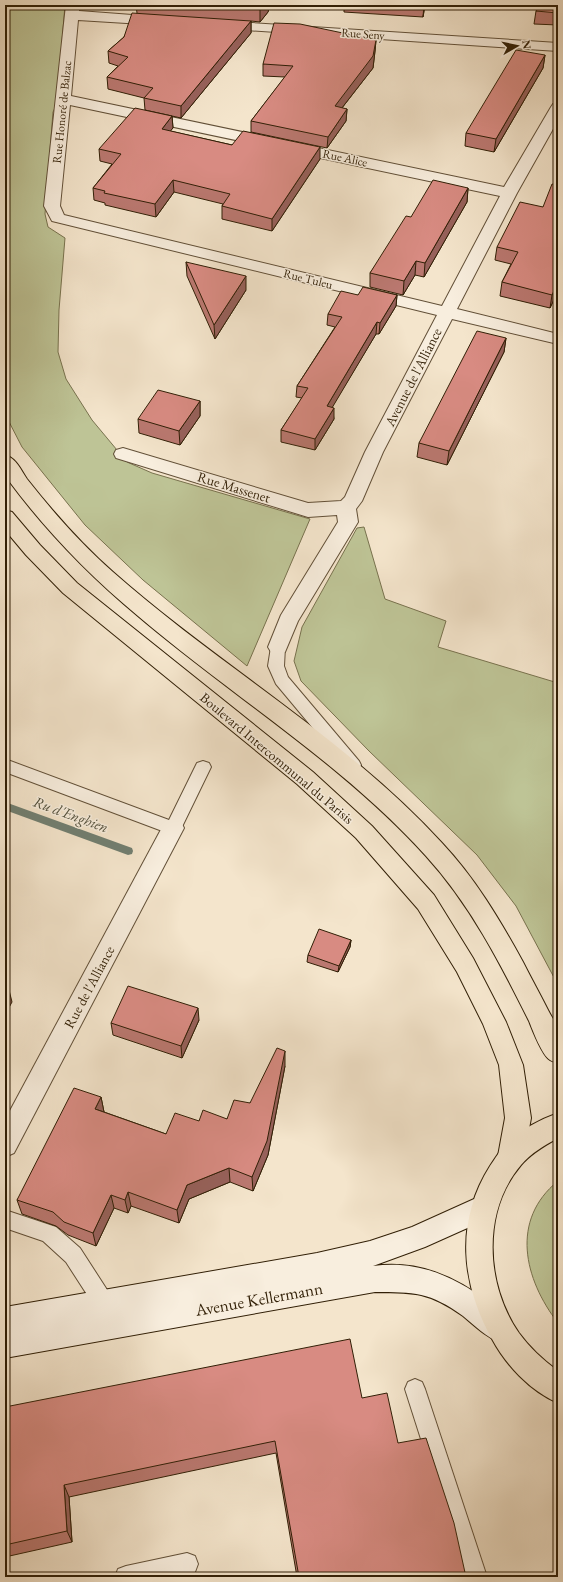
<svg xmlns="http://www.w3.org/2000/svg" width="563" height="1582" font-family="'EB Garamond',serif">
	<style>
		.green { fill: #bec496; stroke: #78724e }
		.lines { fill: none; stroke-linecap: round; stroke-linejoin: round }
		.stream { fill: #717f71; fill-rule: evenodd }
		.lane-casing { stroke: #625038; stroke-width: 2 }
		.street-casing { stroke: #625038; stroke-width: 2 }
		.secondary-casing { stroke: #311f06; stroke-width: 2 }
		.primary-casing { stroke: #311f06; stroke-width: 2 }
		.highway-casing { stroke: #311f06; stroke-width: 2 }
		.lane { fill: #f8eede; fill-rule: evenodd }
		.street { fill: #f8eede; fill-rule: evenodd }
		.secondary { fill: #f8eede; fill-rule: evenodd }
		.primary { fill: #f4e5cc; fill-rule: evenodd }
		.highway { fill: #f4e5cc; fill-rule: evenodd }
		.wall { fill: #ba7870; stroke: #311f06 }
		.shaded-wall { fill: #97615b; stroke: #311f06 }
		.building { fill: #d88b82; stroke: #311f06 }
		.labels { text-anchor: middle; dominant-baseline: central; stroke-width: 3; stroke-linejoin: round; paint-order: stroke }
		.far-street-label { font-size: 12px; fill: #311f06; stroke: #f8eede }
		.street-label { font-size: 14px; fill: #311f06; stroke: #f8eede }
		.water-label { font-size: 15px; font-style: italic; fill: #514f3b; stroke: #f8eede }
		.near-street-label { font-size: 17px; fill: #311f06; stroke: #f8eede }
	</style>
	<rect width="100%" height="100%" fill="#f4e5cc"/>
	<filter id="stains"><feTurbulence type="fractalNoise" baseFrequency=".005" numOctaves="4"/><feColorMatrix values="0 0 0 0 .2 0 0 0 0 .09 0 0 0 0 .02 0 0 0 .5 -.17"/></filter>
	<radialGradient id="worn" r=".72"><stop offset=".6" stop-color="#630" stop-opacity="0"/><stop offset="1" stop-color="#630" stop-opacity=".3"/></radialGradient>
	<g class="green">
		<polygon points="5,5 65,5 58,90 59,100 53,112 45,214 48,227 65,238 59,310 58,352 66,379 92,420 127,462 152,473 310,519 247,666 143,580 85,525 22,447 5,414"/>
		<polygon points="364,527 385,599 446,621 438,647 558,683 558,985 516,906 477,855 369,751 301,681 294,661 302,627 357,528"/>
		<path d="M558,1181V1323C524,1279 510,1220 558,1181Z"/>
	</g>
	<g class="lines">
		<polygon class="stream" points="5,802 132,848 133,851 132,854 128,855 5,810"/>
		<g class="lane-casing">
			<g id="lane">
				<polygon points="278,641 283,643 285,647 284,666 288,677 359,761 361,765 359,769 353,771 347,769 276,684 268,666 271,647 273,643"/>
				<polygon points="5,759 169,820 197,763 203,761 209,763 211,767 179,833 173,835 5,772"/>
				<polygon points="5,1210 56,1227 80,1248 111,1296 114,1303 111,1310 104,1313 97,1310 66,1262 43,1241 5,1228"/>
				<polygon points="415,1379 422,1382 425,1389 487,1577 465,1577 405,1389 408,1382"/>
				<polygon points="187,1553 195,1556 198,1564 195,1572 177,1577 115,1577 118,1569 126,1566"/>
			</g>
		</g>
		<g class="street-casing">
			<g id="street">
				<path d="M66,5H80L79,11L159,17L164,18L166,21L164,24L159,25L78,20L71,96L504,187L551,107L553,104L558,103V120L517,193L457,309L558,334V344L452,319L383,452L362,501L356,509L358,522L298,621L285,652L278,655L271,652L268,647L281,615L338,522L337,515L308,517L116,458L114,454L116,450L123,448L308,503L341,501L345,497L365,452L437,315L52,221L44,206ZM70,105L500,196L442,306L64,215L60,206Z"/>
				<polygon points="221,21 558,43 558,51 216,28 214,25 216,22"/>
				<polygon points="173,819 181,822 184,828 14,1153 5,1157 5,1120 165,822"/>
			</g>
		</g>
		<g class="secondary-casing">
			<path id="secondary" d="M483,1195L492,1199L496,1208L492,1217L425,1247L373,1266C418,1260 454,1276 490,1303C500,1311 510,1317 515,1329L511,1339L501,1343C486,1337 475,1326 463,1316C430,1292 414,1292 375,1292L5,1358V1307L317,1253L370,1241L412,1227Z"/>
		</g>
		<g class="primary-casing">
			<path id="primary" d="M558,1113V1138C545,1145 531,1153 521,1165C482,1211 485,1284 519,1333C530,1348 543,1360 558,1371V1403C530,1391 506,1365 492,1339C461,1284 455,1221 490,1166C495,1159 500,1150 506,1144C520,1130 539,1120 558,1113Z"/>
		</g>
		<g class="highway-casing">
			<g id="highway">
				<path d="M5,455C16,458 21,470 27,479C53,512 81,544 113,572C219,666 346,738 442,843C475,878 500,920 523,962C531,978 540,994 548,1010C551,1016 556,1023 558,1029C560,1039 558,1053 558,1063C555,1062 553,1062 550,1060C542,1055 533,1031 529,1021C500,963 470,904 426,856C342,763 233,697 138,616C90,576 47,532 9,481L5,475Z"/>
				<polygon points="5,510 12,512 40,545 77,583 313,772 372,826 434,895 473,958 506,1022 523,1065 531,1118 524,1156 520,1165 511,1168 502,1165 498,1156 505,1118 499,1065 483,1024 457,972 418,909 356,838 297,784 63,593 26,555 5,530"/>
			</g>
		</g>
		<use href="#lane" class="lane"/>
		<use href="#street" class="street"/>
		<use href="#secondary" class="secondary"/>
		<use href="#primary" class="primary"/>
		<use href="#highway" class="highway"/>
	</g>
	<g class="wall">
		<polygon points="136,5 270,5 268,12 260,22 251,21 251,33 181,118 145,110 144,98 108,89 107,77 118,66 109,63 108,51 124,37 137,13"/>
		<polygon points="344,5 425,5 423,17 344,12"/>
		<polygon points="558,5 558,25 534,24 536,11"/>
		<polygon points="376,40 375,51 373,68 342,108 347,109 346,121 327,148 251,132 251,121 285,77 263,76 263,64"/>
		<polygon points="545,55 543,68 494,152 465,146 466,133"/>
		<polygon points="172,116 173,128 170,131 232,145 320,159 272,231 222,219 222,206 223,204 174,192 156,217 105,205 105,203 94,200 93,188 112,164 100,161 99,149"/>
		<polygon points="468,188 467,202 424,277 415,275 403,295 370,287 370,273 411,217"/>
		<polygon points="543,207 558,291 550,308 500,296 502,282 511,264 495,260 497,247"/>
		<polygon points="186,262 246,290 215,339 187,276"/>
		<polygon points="358,295 397,295 396,306 379,334 376,334 332,407 334,419 315,450 281,442 281,430 302,398 296,397 297,386 335,327 327,325 328,314"/>
		<polygon points="506,338 504,352 447,465 417,457 419,443"/>
		<polygon points="558,394 558,408 556,408"/>
		<polygon points="200,401 200,416 180,445 139,433 138,419"/>
		<polygon points="351,940 350,947 338,972 307,962 308,955"/>
		<polygon points="199,1020 182,1058 113,1035 111,1023"/>
		<polygon points="285,1066 268,1155 253,1191 230,1182 189,1199 179,1223 131,1206 128,1213 114,1208 96,1246 68,1235 56,1226 22,1214 17,1200 101,1097 104,1112 166,1134 199,1121 227,1119 250,1103"/>
		<polygon points="362,1398 398,1443 466,1577 297,1577 276,1453 69,1497 72,1542 5,1557 5,1407"/>
	</g>
	<g class="shaded-wall">
		<polygon points="262,5 270,5 268,12 260,22 260,8"/>
		<polygon points="424,5 425,5 423,17"/>
		<polygon points="251,21 251,33 181,118 181,106"/>
		<polygon points="376,40 375,51 373,68 334,118 335,106"/>
		<polygon points="545,55 543,68 494,152 496,139"/>
		<polygon points="347,109 346,121 327,148 328,137"/>
		<polygon points="172,116 173,128 162,141 162,129"/>
		<polygon points="320,147 320,159 272,231 272,219"/>
		<polygon points="173,180 174,192 156,217 155,204"/>
		<polygon points="468,188 467,202 424,277 425,263"/>
		<polygon points="416,261 415,275 403,295 404,281"/>
		<polygon points="246,276 246,290 215,339 214,325"/>
		<polygon points="558,282 558,291 550,308 552,295"/>
		<polygon points="397,295 396,306 379,334 380,323"/>
		<polygon points="377,322 376,334 326,418 327,406"/>
		<polygon points="506,338 504,352 447,465 449,451"/>
		<polygon points="200,401 200,416 180,445 179,431"/>
		<polygon points="334,408 334,419 315,450 315,439"/>
		<polygon points="351,940 350,947 338,972 339,966"/>
		<polygon points="9,990 12,1002 6,1013 8,1021 5,1029 5,997"/>
		<polygon points="198,1008 199,1020 182,1058 181,1046"/>
		<polygon points="285,1051 285,1066 268,1155 253,1191 252,1177"/>
		<polygon points="101,1097 104,1112 95,1109"/>
		<polygon points="229,1168 230,1182 189,1199 179,1223 177,1210 187,1185"/>
		<polygon points="128,1192 131,1206 128,1213 125,1200"/>
		<polygon points="111,1195 114,1208 96,1246 93,1233"/>
		<polygon points="64,1485 69,1497 72,1542 67,1531"/>
	</g>
	<g class="building">
		<polygon points="219,5 262,5 260,8"/>
		<polygon points="539,5 558,5 558,13 536,11"/>
		<polygon points="132,13 251,21 181,106 144,98 153,88 107,77 128,57 108,51 124,37"/>
		<polygon points="274,23 300,24 376,40 373,56 335,106 347,109 328,137 251,121 293,66 263,64"/>
		<polygon points="516,50 545,55 496,139 466,133"/>
		<polygon points="135,108 172,116 162,129 232,145 243,131 320,147 272,219 222,206 230,194 173,180 155,204 104,193 105,191 93,188 121,154 99,149"/>
		<polygon points="433,180 468,188 425,263 416,261 404,281 370,273 406,216 411,217"/>
		<polygon points="552,184 558,185 558,282 552,295 502,282 518,252 497,247 520,202 543,207"/>
		<polygon points="186,262 246,276 214,325"/>
		<polygon points="363,287 397,295 380,323 377,322 327,406 334,408 315,439 281,430 308,388 297,386 342,317 328,314 341,291 358,295"/>
		<polygon points="477,331 506,338 449,451 419,443"/>
		<polygon points="158,390 200,401 179,431 138,419"/>
		<polygon points="319,929 351,940 339,966 308,955"/>
		<polygon points="128,986 198,1008 181,1046 111,1023"/>
		<polygon points="5,989 9,990 5,997"/>
		<polygon points="277,1048 285,1051 267,1141 252,1177 229,1168 187,1185 177,1210 128,1192 125,1200 111,1195 93,1233 64,1222 53,1212 17,1200 74,1088 101,1097 95,1109 166,1134 175,1113 199,1121 203,1110 227,1119 234,1100 250,1103"/>
		<polygon points="350,1339 362,1398 387,1393 398,1443 426,1438 454,1523 466,1577 299,1577 275,1441 64,1485 67,1531 5,1545 5,1407"/>
	</g>
	<g class="labels">
		<g class="far-street-label">
			<text transform="translate(363 34) rotate(4)">Rue Seny</text>
			<text transform="translate(62 112) rotate(-84)">Rue Honoré de Balzac</text>
			<text transform="translate(345 158) rotate(12)">Rue Alice</text>
			<text transform="translate(308 279) rotate(14)">Rue Tuleu</text>
		</g>
		<g class="street-label">
			<text transform="translate(413 377) rotate(-63)">Avenue de l'Alliance</text>
			<text transform="translate(234 487) rotate(17)">Rue Massenet</text>
			<text transform="translate(277 758) rotate(40)">Boulevard Intercommunal du Parisis</text>
			<text transform="translate(89 987) rotate(-62)">Rue de l'Alliance</text>
		</g>
		<g class="water-label">
			<text transform="translate(71 814) rotate(20)">Ru d'Enghien</text>
		</g>
		<g class="near-street-label">
			<text transform="translate(259 1299) rotate(-10)">Avenue Kellermann</text>
		</g>
	</g>
	<rect width="563" height="1582" fill="none" stroke="#f4e5cc" stroke-width="20"/>
	<rect x="6" y="6" width="551" height="1570" fill="none" stroke="#311f06" stroke-width="2"/>
	<rect x="10" y="10" width="543" height="1562" fill="none" stroke="#311f06"/>
	<g transform="translate(517 46) rotate(81)" stroke="#f8eede" stroke-width="3" paint-order="stroke">
	<path d="M0-3L7 15L0 10L-7 15Z" fill="#311f06"/>
	<text y="-6" font-size="11" font-weight="bold" text-anchor="middle" fill="#311f06">N</text>
	</g>
	<rect width="100%" height="100%" filter="url(#stains)"/>
	<rect width="100%" height="100%" fill="url(#worn)"/>
</svg>
